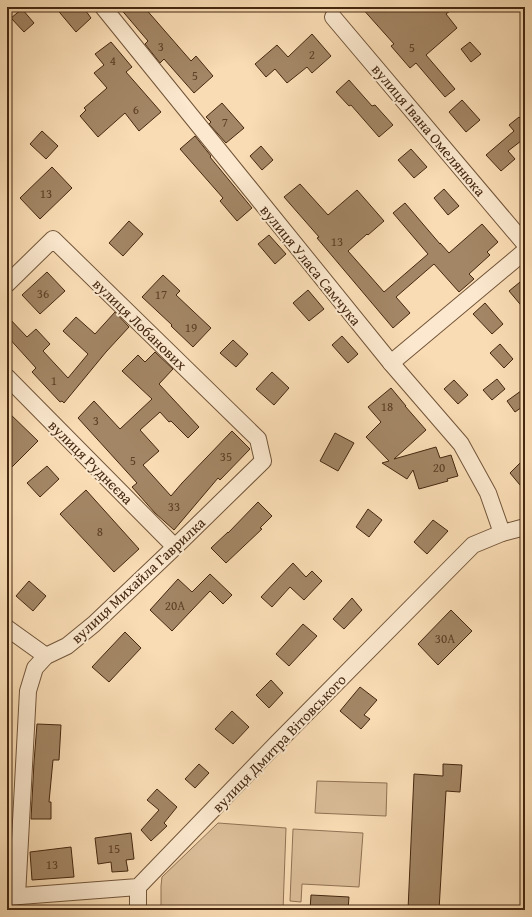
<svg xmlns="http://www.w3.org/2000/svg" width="532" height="917" font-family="'Gentium Book Plus',serif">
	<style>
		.green { fill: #dabd98; stroke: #907254 }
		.building { fill: #a38665; stroke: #452810 }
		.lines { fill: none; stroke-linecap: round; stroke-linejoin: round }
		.street-casing { stroke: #725539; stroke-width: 18 }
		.street { stroke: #fbe8ce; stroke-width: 16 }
		.labels { text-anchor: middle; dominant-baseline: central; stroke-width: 4; stroke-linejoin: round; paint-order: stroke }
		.number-label { font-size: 13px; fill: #5c4025 }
		.street-label { font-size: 15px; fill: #452810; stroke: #fbe8ce }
	</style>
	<rect width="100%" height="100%" fill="#f9dcb4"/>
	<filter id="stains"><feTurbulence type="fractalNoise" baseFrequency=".005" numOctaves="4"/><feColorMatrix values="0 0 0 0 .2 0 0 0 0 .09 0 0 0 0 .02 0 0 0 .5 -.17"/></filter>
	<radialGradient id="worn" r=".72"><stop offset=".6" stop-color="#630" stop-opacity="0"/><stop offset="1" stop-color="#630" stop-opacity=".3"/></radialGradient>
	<g class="green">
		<polygon points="317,781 387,783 386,816 315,813"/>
		<polygon points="218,823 286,828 283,910 161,910 161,886 162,877"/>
		<polygon points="293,829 363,833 359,887 302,884 301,902 290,901"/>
	</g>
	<g class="building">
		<polygon points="55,7 83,7 91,18 76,32"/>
		<polygon points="119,7 144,7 191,61 196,56 213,76 194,93 164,59 160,63 145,44 148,41"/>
		<polygon points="361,7 455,7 446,14 457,28 426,55 455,89 445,97 416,63 410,68 391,46 394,44"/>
		<polygon points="22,9 34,23 24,32 11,18"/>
		<polygon points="312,34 331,56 312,73 307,67 287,83 275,69 266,77 255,64 277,45 288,57"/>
		<polygon points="111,42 132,67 126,72 161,112 139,131 125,113 98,137 80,116 86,110 84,108 107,88 94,73 104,65 95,54"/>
		<polygon points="470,42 481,54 471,62 461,49"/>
		<polygon points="349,80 372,106 375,105 393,125 379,137 351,105 349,106 336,92"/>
		<polygon points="462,100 480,120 466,132 449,112"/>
		<polygon points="222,103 244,128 226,143 209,124 211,122 206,117"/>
		<polygon points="519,117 524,122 525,121 525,145 521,141 508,151 515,159 501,171 486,155 514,131 509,125"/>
		<polygon points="42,131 58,146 46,159 30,144"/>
		<polygon points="195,136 211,156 210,157 252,208 237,221 220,201 223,198 180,149"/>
		<polygon points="261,146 273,160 262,170 250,156"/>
		<polygon points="411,149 427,167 414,178 398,160"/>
		<polygon points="52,167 72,188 40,219 20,198"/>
		<polygon points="300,184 328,215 357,190 384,221 368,235 367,234 348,251 384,292 428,254 393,213 405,203 440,244 440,243 449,253 482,224 498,242 487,252 490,255 469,274 474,279 459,292 434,264 396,297 410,313 393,328 317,238 319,237 284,197"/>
		<polygon points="444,189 459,206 448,215 434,198"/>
		<polygon points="129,221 143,234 123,256 109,243"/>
		<polygon points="269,235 286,254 275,264 258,244"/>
		<polygon points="47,272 65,291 40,314 22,295"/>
		<polygon points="163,275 180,291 176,295 211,328 193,347 171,326 172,325 142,297"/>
		<polygon points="525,278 525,310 509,291"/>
		<polygon points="308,290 324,309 309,321 293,303"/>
		<polygon points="485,303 503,324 492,334 473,314"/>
		<polygon points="115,312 129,327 106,352 64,403 62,401 60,402 32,372 36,368 7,336 7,316 27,337 36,329 50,344 43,351 68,378 88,354 63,331 76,317 95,334"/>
		<polygon points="342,336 358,354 348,363 332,345"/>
		<polygon points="233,340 248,354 236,367 220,353"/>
		<polygon points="500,344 513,359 504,368 490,353"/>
		<polygon points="155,352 173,369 159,384 199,427 188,438 171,421 169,422 160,412 140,430 159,451 143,465 171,496 182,483 232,431 250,449 220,480 218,478 174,530 155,513 132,487 137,483 78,418 94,401 120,429 152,399 122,371 138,355 145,362"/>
		<polygon points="272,372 289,388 274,405 256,389"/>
		<polygon points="497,379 505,389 492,400 483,390"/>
		<polygon points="454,380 468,395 458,404 444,389"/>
		<polygon points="391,388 406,406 405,406 426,430 394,459 436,447 440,458 451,455 458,476 447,479 448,481 419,489 413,470 407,479 382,463 389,461 366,437 381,422 368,407"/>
		<polygon points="525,388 525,405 515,412 507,401"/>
		<polygon points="7,411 38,441 7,472"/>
		<polygon points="335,433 354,443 338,471 320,461"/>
		<polygon points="525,458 525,491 510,473"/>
		<polygon points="47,466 59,479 40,497 27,483"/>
		<polygon points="86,490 139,549 114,572 60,514"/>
		<polygon points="258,502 272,516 260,528 262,529 226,563 211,548 228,532 228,533"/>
		<polygon points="368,509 382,520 369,537 356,527"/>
		<polygon points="433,520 448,531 427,554 414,542"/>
		<polygon points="293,563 306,577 312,571 322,581 304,600 290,587 272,607 261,597"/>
		<polygon points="210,574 232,595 223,604 210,591 172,631 150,610 178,579 192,592"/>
		<polygon points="29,581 46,596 33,611 16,596"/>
		<polygon points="352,598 362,610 344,629 333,619"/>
		<polygon points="451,610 472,631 438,665 418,644"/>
		<polygon points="303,624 317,636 289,666 276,654"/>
		<polygon points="125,632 141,648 109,682 92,667"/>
		<polygon points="271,680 283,693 269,708 256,695"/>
		<polygon points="360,687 377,700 364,715 370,719 361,729 340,711"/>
		<polygon points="232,711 249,727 233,744 215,729"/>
		<polygon points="37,724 61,725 59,760 53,760 49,802 51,802 51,819 31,819 34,762"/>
		<polygon points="199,764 209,773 195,788 185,779"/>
		<polygon points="443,764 462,765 460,792 446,791 439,910 408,910 414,774 443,776"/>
		<polygon points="157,789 177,807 164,823 167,826 151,841 141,830 159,810 147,800"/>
		<polygon points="131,833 134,859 126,860 128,871 112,872 111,862 98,864 95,838"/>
		<polygon points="71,847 74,877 32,880 30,852"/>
		<polygon points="311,895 349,897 348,910 310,910"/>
	</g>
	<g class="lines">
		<g class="street-casing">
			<g id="street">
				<polyline points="103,7 391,363 461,444 488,493 502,533"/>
				<polyline points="333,17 525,244"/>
				<polyline points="7,284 53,239 258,439 263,461 175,547 94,624 67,646 46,656 35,668 28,691 17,896"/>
				<polyline points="391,363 525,251"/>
				<polyline points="7,377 175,547"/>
				<polyline points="7,628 46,656"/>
				<polyline points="7,897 138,887 278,742 473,545 502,533 525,527"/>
				<polyline points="138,910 138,887"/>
			</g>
		</g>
		<use href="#street" class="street"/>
	</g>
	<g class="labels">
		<g class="number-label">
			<text x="161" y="46">3</text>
			<text x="412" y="47">5</text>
			<text x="312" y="54">2</text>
			<text x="113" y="60">4</text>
			<text x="195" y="75">5</text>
			<text x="136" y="109">6</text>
			<text x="225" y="122">7</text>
			<text x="46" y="193">13</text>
			<text x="337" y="241">13</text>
			<text x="43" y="293">36</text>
			<text x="161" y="294">17</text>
			<text x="191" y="327">19</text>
			<text x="54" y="380">1</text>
			<text x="387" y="406">18</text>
			<text x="96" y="420">3</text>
			<text x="226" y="456">35</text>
			<text x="133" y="460">5</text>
			<text x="439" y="467">20</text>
			<text x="174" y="506">33</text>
			<text x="100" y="531">8</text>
			<text x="175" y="605">20А</text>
			<text x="445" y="638">30А</text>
			<text x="114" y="848">15</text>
			<text x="52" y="864">13</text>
		</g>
		<g class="street-label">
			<text transform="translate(429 130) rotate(50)">вулиця Івана Омелянюка</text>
			<text transform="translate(311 265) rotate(51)">вулиця Уласа Самчука</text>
			<text transform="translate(140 324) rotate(44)">вулиця Лобанових</text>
			<text transform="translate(91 462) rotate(45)">вулиця Руднєєва</text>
			<text transform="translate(138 580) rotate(-43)">вулиця Михайла Гаврилка</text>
			<text transform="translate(279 743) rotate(-46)">вулиця Дмитра Вітовського</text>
		</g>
	</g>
	<rect width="532" height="917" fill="none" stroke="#f9dcb4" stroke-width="24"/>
	<rect x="8" y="8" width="516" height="901" fill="none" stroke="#452810" stroke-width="2"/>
	<rect x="12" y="12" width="508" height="893" fill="none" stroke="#452810"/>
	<rect width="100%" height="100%" filter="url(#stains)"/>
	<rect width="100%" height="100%" fill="url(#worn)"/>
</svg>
